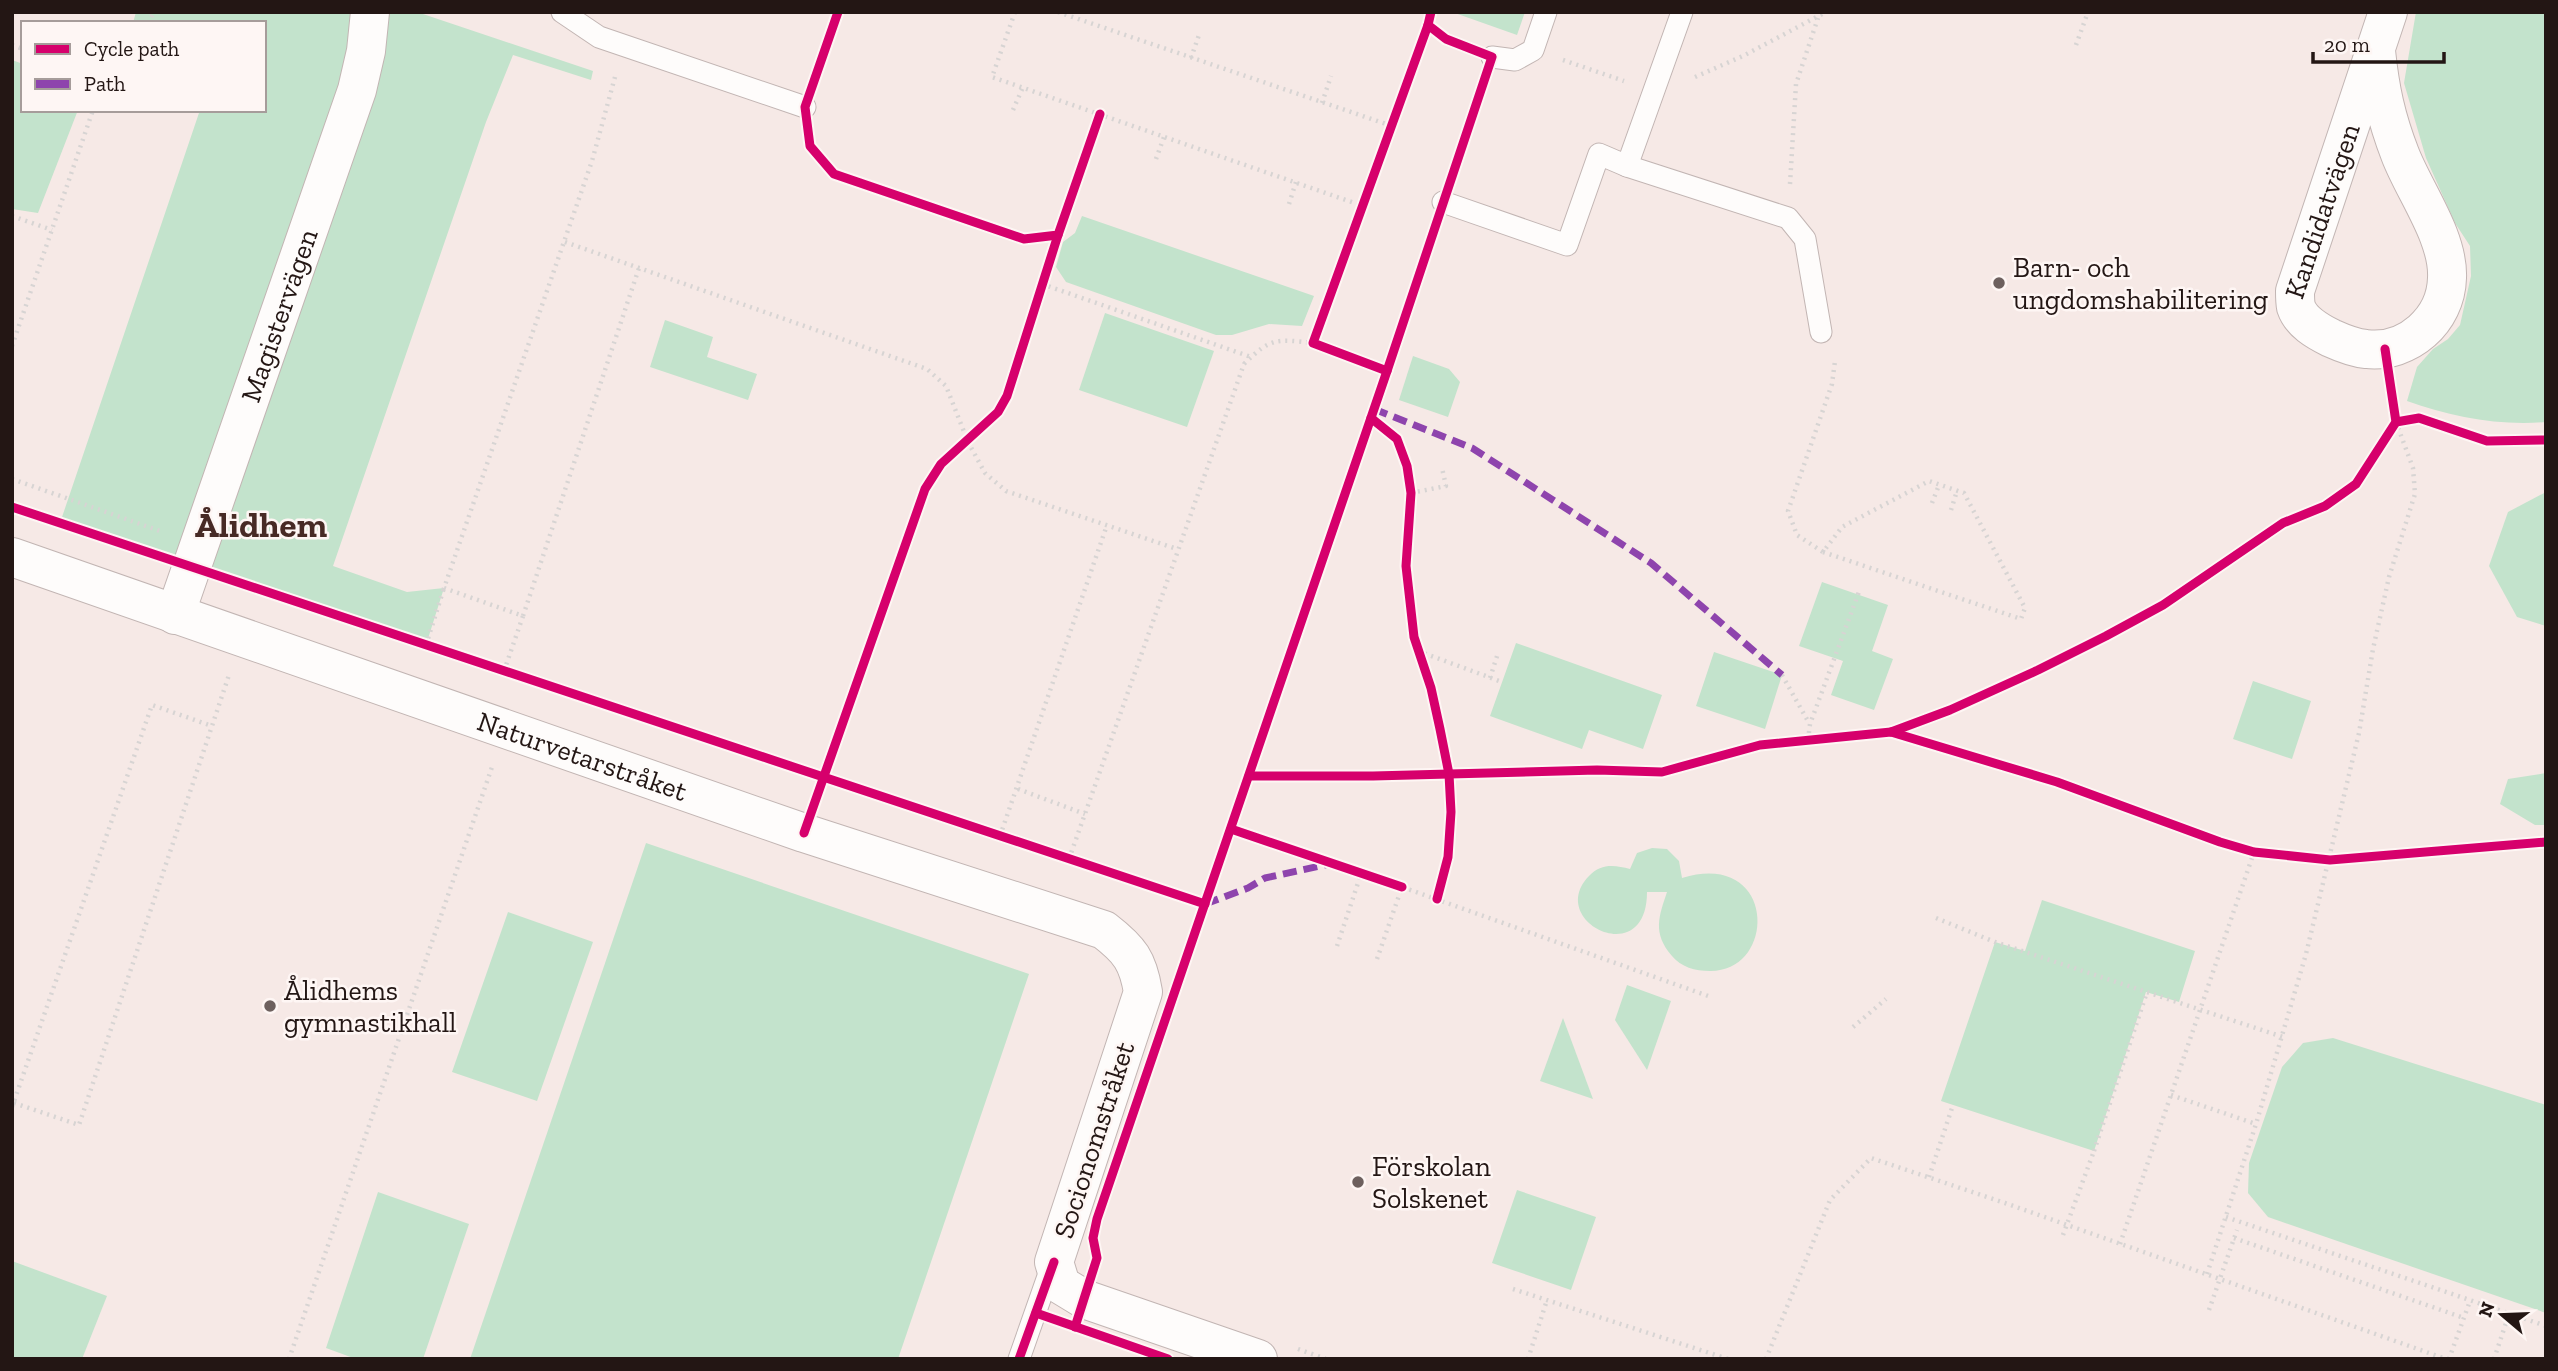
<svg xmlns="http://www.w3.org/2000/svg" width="2558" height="1371" font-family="'Zilla Slab',serif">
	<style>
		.green { fill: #c3e3cc }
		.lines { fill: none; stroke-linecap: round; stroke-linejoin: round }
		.lane-casing { stroke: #c2b5b3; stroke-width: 23 }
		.street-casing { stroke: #c2b5b3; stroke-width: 40 }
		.path { stroke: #d7d4d3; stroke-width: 4.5; stroke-dasharray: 2 5; stroke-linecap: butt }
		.lane { stroke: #fefcfb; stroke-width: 21 }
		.street { stroke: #fefcfb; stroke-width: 38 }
		.path-bridge { stroke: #d7d4d3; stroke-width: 4.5; stroke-dasharray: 2 5; stroke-linecap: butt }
		.quiet { stroke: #8e44ad; stroke-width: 7; stroke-dasharray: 14 7; stroke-linecap: butt }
		.cycleway-casing { stroke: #fef6f4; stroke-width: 13 }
		.cycleway { stroke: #d6006c; stroke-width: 9 }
		.poi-dot { fill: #6d605e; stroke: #fef6f4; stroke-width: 2.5 }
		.labels { text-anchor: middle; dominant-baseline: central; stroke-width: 5; stroke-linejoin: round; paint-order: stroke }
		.street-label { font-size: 28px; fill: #231614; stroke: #fef6f4 }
		.poi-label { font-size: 28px; fill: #231614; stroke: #fef6f4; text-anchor: start }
		.district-label { font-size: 35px; font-weight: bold; fill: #472a25; stroke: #fef6f4 }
	</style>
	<rect width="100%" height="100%" fill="#f6e9e6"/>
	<g class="green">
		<polygon points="136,12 417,12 593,71 591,80 513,55 486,122 333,566 407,592 444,588 426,645 60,523 200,110 264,110 264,23 133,23"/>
		<polygon points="1452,12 1525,12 1517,35"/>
		<path d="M2416,12H2546V422C2499,426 2451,417 2407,401L2417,367L2433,349L2448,339L2460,325L2471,276L2470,246L2455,223L2426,158L2404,83Z"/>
		<polygon points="12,60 23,64 23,110 78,110 38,213 12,209"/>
		<polygon points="1082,216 1314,296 1302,326 1269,324 1232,335 1216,335 1066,282 1056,267 1063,242 1075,233"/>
		<polygon points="1105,313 1214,351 1187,427 1079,390"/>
		<polygon points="665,320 713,337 707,357 757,374 748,400 650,367"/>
		<polygon points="1413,356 1449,369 1460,382 1448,417 1399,400"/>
		<polygon points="2546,492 2546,626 2517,617 2489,566 2508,512"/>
		<polygon points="1822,582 1888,605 1872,651 1893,659 1874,710 1831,695 1843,661 1799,646"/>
		<polygon points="1516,643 1662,695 1643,749 1589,730 1582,749 1490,716"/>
		<polygon points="1714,652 1782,675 1765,729 1696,706"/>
		<polygon points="2253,681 2311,701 2292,759 2233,739"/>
		<polygon points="2546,773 2546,825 2535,825 2500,804 2508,779"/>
		<polygon points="646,843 1029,974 898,1359 470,1359"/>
		<path d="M1652,848L1667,849L1679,861L1682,878C1777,849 1778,972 1710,971C1695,971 1681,967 1672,956C1652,933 1659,916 1667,892H1647C1647,972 1545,921 1589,876C1601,863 1615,865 1630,869L1637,853Z"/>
		<polygon points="2042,900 2195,951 2179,1002 2146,992 2094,1151 1941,1101 1995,942 2025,951"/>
		<polygon points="508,912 593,942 537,1101 452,1072"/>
		<polygon points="1627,985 1671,1001 1647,1070 1615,1020"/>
		<polygon points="1563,1018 1593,1099 1540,1081"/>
		<polygon points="2333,1038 2546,1105 2546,1313 2268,1217 2248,1193 2249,1163 2282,1067 2303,1043"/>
		<polygon points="1517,1190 1596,1217 1571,1290 1492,1263"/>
		<polygon points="378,1192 469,1224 423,1359 356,1359 326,1348"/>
		<polygon points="12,1261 107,1296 82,1359 12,1359"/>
	</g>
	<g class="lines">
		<g class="lane-casing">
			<g id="lane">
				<polyline points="562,12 599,37 805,107"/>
				<polyline points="1492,57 1515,60 1533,50 1546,12"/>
				<polyline points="1627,166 1682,12"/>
				<polyline points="1443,202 1567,245 1599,154 1627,166 1788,218 1805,239 1821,332"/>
				<polyline points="1019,1359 1052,1265"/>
			</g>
		</g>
		<g class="street-casing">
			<g id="street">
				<path id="s1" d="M2376,51C2380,89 2386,118 2400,154C2414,191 2449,237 2447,278C2446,320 2408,354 2366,349C2354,348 2342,343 2331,338C2317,331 2301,322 2296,307C2295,302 2295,295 2295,291L2388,12"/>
				<path id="s2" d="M12,557L804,833L1104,930C1130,950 1138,961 1143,992L1054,1262L1061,1285L1084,1299L1258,1359"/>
				<path id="s3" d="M175,615L357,90L366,51L370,12"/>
			</g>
		</g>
		<g class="path">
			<polyline points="1015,12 992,77 1363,206"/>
			<polyline points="1058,12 1392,126"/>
			<polyline points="148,23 154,12"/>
			<polyline points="12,45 23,49"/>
			<polyline points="2076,45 2088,12"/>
			<polyline points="1191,58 1200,32"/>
			<polyline points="1563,60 1624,81"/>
			<polyline points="615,77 592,161 444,588 523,616 639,268"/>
			<polyline points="1695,77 1743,56 1826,12"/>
			<polyline points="1322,103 1331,76"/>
			<polyline points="1013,110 1023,87"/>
			<polyline points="1156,159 1164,137"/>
			<polyline points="1790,184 1796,84 1818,18"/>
			<polyline points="1289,204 1296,182"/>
			<polyline points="12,216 52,230"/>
			<polyline points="565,242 927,369 946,386 968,442 985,473 1006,491 1177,549"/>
			<polyline points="1042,284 1251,357"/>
			<polyline points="12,346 93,110"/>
			<polyline points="12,479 160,531"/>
			<polyline points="1411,493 1446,486 1442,468"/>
			<polyline points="1932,503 1939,485"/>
			<polyline points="1951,510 1957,491"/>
			<polyline points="1823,552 2021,619 2025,608 1964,493 1929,481 1842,527 1823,552 1797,535 1788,511 1832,384 1835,361"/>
			<polyline points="426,645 444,588"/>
			<polyline points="1418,651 1502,682"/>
			<polyline points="504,671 523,616"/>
			<polyline points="1782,675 1809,723"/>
			<polyline points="1490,678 1498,653"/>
			<polyline points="1808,740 1810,724 1860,589"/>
			<polyline points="1018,789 1085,814"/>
			<polyline points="1000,836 1107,525"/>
			<path d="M1069,859L1244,364C1271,337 1277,339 1313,343"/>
			<polyline points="1936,918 1995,942 2283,1037"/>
			<polyline points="1337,946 1361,874"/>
			<polyline points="1377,959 1402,887 1711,997"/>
			<polyline points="1853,1027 1886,999"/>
			<polyline points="2171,1095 2256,1124"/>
			<polyline points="14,1103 79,1125 212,726"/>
			<polyline points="12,1107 152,705 212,726 229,675"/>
			<polyline points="2094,1151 2147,992"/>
			<polyline points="1929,1177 1953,1105"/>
			<polyline points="2226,1217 2546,1326"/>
			<polyline points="2234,1238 2464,1318"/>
			<polyline points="2120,1244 2254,852"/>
			<polyline points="2207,1274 2256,1124 2306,954 2359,733 2373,649 2389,577 2415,494 2413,468 2396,422"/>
			<polyline points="1513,1289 1728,1359"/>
			<polyline points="1298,1349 1326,1359"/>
			<polyline points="289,1359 492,767"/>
			<polyline points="1528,1359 1547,1300"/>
			<polyline points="1766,1359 1830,1200 1871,1158 2005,1203 2446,1359"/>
			<polyline points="2449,1359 2470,1301"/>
			<polyline points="2494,1359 2509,1314"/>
		</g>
		<use href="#lane" class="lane"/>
		<use href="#street" class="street"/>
		<g class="path-bridge">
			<polyline points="2063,1235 2094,1151"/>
			<polyline points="2209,1310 2237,1230"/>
		</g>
		<g class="quiet">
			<polyline points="1374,409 1472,448 1651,563 1782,675"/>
			<polyline points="1205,904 1248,888 1265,878 1329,864"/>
		</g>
		<g class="cycleway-casing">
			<g id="cycleway">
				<polyline points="838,12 805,107 810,146 834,174 1024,239 1058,235 1100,114"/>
				<polyline points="1387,371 1313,343 1428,25"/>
				<polyline points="1371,418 1397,439 1407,466 1411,493 1406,566 1414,637 1431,688 1440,729 1449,774 1451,812 1448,857 1437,899"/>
				<polyline points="2396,422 2419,418 2487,441 2546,440"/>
				<polyline points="12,507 1205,904"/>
				<polyline points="1891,732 1950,710 2038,670 2106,636 2163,605 2283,523 2325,506 2356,484 2396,422 2385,349"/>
				<polyline points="1249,776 1373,776 1597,770 1662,772 1760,745 1891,732 2057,782 2220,842 2254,852 2330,860 2546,842"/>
				<polyline points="1231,829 1402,887"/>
				<polyline points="804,833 925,489 941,464 998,412 1007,396 1058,235"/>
				<polyline points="1036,1313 1168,1359"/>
				<polyline points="1075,1327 1097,1258 1093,1238 1097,1219 1387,371 1492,57 1446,39 1428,25 1431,12"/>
				<polyline points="1019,1359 1054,1262"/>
			</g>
		</g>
		<use href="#cycleway" class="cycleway"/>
	</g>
	<g class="poi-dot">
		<circle cx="1999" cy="283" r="7"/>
		<circle cx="270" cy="1006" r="7"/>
		<circle cx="1358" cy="1182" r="7"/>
	</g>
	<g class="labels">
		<g class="street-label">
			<text stroke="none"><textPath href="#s1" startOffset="546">Kandidatvägen</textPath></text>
			<text stroke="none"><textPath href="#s3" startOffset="317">Magistervägen</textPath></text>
			<text stroke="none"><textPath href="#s2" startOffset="604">Naturvetarstråket</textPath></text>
			<text transform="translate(1094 1140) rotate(-72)">Socionomstråket</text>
		</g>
		<g class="poi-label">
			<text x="2013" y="267">Barn- och<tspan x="2013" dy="32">ungdomshabilitering</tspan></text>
			<text x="284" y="990">Ålidhems<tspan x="284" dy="32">gymnastikhall</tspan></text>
			<text x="1372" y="1166">Förskolan<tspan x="1372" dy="32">Solskenet</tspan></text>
		</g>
		<g class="district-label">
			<text x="261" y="525">Ålidhem</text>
		</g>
	</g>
	<rect width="2558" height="1371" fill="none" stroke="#231614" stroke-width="28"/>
	<rect x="21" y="21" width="245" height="91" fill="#fef6f4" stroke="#a69c9a" stroke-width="2"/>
	<rect x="35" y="44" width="35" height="10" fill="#d6006c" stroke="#a69c9a" stroke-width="2"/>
	<text x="84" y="56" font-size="21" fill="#231614">Cycle path</text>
	<rect x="35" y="79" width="35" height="10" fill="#8e44ad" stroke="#a69c9a" stroke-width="2"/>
	<text x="84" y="91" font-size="21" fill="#231614">Path</text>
	<g transform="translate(2502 1315) rotate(289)" stroke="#fef6f4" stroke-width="5" paint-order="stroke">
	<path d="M0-5L12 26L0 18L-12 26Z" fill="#231614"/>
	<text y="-10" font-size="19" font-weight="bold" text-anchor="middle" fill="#231614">N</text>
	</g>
	<path d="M2313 52v10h131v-10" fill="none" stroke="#231614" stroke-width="3.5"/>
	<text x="2324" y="52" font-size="21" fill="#231614" stroke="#fef6f4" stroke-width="5" paint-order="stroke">20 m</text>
</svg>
